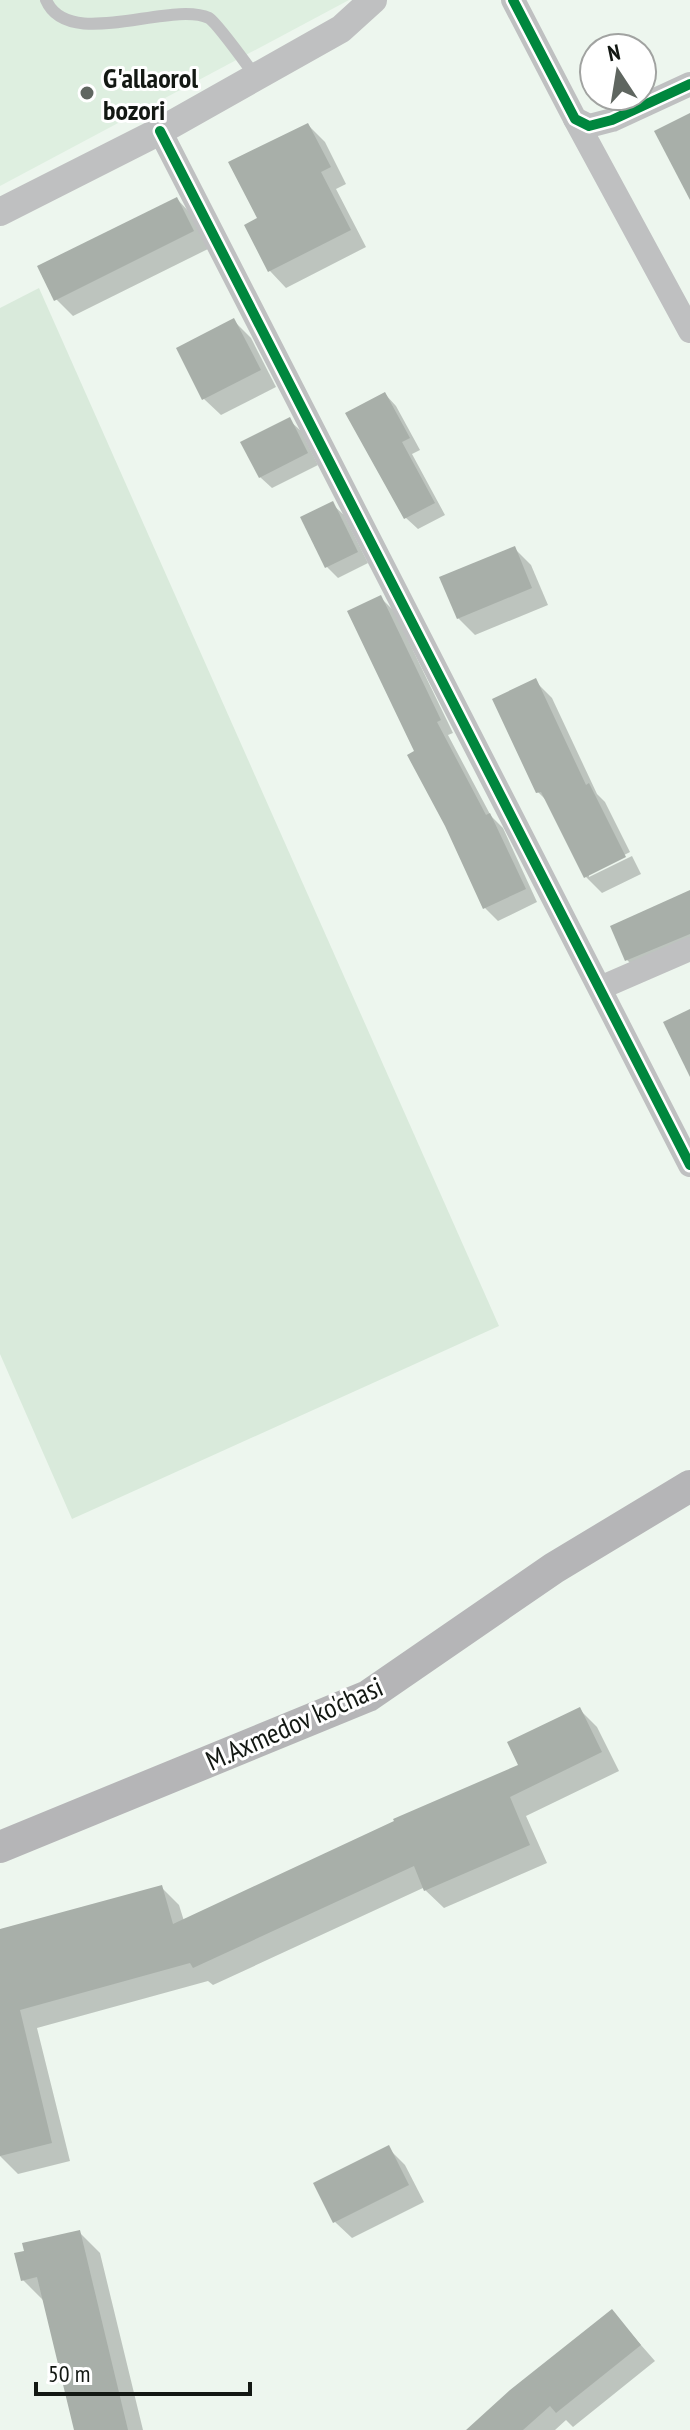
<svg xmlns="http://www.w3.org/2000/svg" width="690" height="2430" font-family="'PT Sans Narrow',sans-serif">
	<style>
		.built { fill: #deefe0 }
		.green { fill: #d9eadb }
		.shadow { fill: #0003 }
		.building { fill: #a8afa9 }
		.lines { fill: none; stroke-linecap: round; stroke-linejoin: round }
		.service { stroke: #bfc0c1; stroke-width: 12 }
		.minor { stroke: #bfc0c1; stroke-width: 24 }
		.tertiary { stroke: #bfc0c1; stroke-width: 28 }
		.secondary { stroke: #b5b5b7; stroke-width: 32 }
		.cycleway-casing { stroke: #fff; stroke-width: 15 }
		.cycleway { stroke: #00873e; stroke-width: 10 }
		.poi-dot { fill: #5f6660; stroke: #fff; stroke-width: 3 }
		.labels { text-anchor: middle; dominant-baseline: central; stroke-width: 6; stroke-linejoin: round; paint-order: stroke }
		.poi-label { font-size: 28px; font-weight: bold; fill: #131813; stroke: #fff; text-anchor: start }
		.street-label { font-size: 28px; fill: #131813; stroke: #fff }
	</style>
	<rect width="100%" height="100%" fill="#edf6ee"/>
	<polygon class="built" points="0,0 349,0 0,186"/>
	<polygon class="green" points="39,288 499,1326 72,1519 0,1354 0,308"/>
	<g class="shadow">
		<polygon points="308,125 325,142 346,184 336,189 366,247 286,288 270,271 259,219"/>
		<polygon points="177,199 193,216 210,248 73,316 56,299"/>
		<polygon points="234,321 251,338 276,387 221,415 204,399"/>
		<polygon points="385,394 396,406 420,450 412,454 445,515 418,529 406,518"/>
		<polygon points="289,420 301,431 318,465 272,488 260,477"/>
		<polygon points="332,504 344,515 368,563 338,578 327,567"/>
		<polygon points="514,548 531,565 548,605 475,635 458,618"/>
		<polygon points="381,598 394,611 453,733 448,735 491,816 503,828 537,902 498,921 485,908 417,752"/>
		<polygon points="535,681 552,698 597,794 605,802 630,852 589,873 589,877 632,856 641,874 602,893 585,876 548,802 538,792"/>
		<polygon points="690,892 690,954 642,974 627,960"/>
		<polygon points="579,1709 597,1727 619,1771 526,1816 547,1863 444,1908 423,1888 213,1985 208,1981 37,2028 70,2161 18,2174 0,2156 0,1931 161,1887 179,1905 184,1921 521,1766"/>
		<polygon points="388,2148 405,2165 424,2202 352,2238 335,2222"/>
		<polygon points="79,2232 100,2253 143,2430 77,2430 44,2301 23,2280"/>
		<polygon points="612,2312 655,2361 573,2427 566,2420 555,2430 467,2430"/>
	</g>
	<g class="building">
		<polygon points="690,113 690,200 654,131"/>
		<polygon points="308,123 331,167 321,172 351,230 268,272 244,225 257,218 228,162"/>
		<polygon points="177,197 194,231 54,301 37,266"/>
		<polygon points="234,318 261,370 202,400 176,348"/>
		<polygon points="385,392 410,438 402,442 435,503 404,519 345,413"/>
		<polygon points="290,417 308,453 259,478 240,442"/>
		<polygon points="333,501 358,552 325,568 300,517"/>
		<polygon points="515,546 532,588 457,619 439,577"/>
		<polygon points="381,595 441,720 437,722 486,815 490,813 526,889 483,909 445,826 407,755 414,751 347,611"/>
		<polygon points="536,678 586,785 589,783 626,857 584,878 541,792 536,793 492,699"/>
		<polygon points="690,890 690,934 625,961 610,926"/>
		<polygon points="690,1009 690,1077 663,1022"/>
		<polygon points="580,1707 602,1752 510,1797 530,1845 424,1891 414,1866 193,1968 190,1963 20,2010 52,2143 0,2156 0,1929 162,1885 173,1924 394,1821 393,1819 518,1765 507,1742"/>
		<polygon points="389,2145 409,2185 333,2223 313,2183"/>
		<polygon points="80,2230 128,2430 74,2430 37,2277 21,2281 14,2253 24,2251 22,2243"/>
		<polygon points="612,2309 641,2345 556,2413 550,2406 523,2430 466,2430 510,2390"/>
	</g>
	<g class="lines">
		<path class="service" d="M46,0C68,52 170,0 209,18C218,24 247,65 256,77"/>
		<g class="minor">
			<polyline points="513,0 575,119 589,126 612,120 690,84"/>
			<polyline points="575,119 690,331"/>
			<polyline points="160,131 690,1165"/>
			<polyline points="600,988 690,949"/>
		</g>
		<polyline class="tertiary" points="0,212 160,131 341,29 373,0"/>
		<polyline class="secondary" points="0,1847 368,1696 554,1568 690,1486"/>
		<g class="cycleway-casing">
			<g id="cycleway">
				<polyline points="513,0 575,119 589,126 612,120 690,84"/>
				<polyline points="160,131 690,1165"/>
			</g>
		</g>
		<use href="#cycleway" class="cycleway"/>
	</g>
	<circle class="poi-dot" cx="87" cy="93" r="8"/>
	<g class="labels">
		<g class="poi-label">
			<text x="103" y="77">G'allaorol<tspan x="103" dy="32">bozori</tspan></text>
		</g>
		<g class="street-label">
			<text transform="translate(294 1723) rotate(-24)">M.Axmedov ko'chasi</text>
		</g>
	</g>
	<g transform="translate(618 72) rotate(348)"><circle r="38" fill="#ffffff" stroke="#a1a3a1" stroke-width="2"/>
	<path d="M0-6L14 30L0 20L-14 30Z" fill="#5f6660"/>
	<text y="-12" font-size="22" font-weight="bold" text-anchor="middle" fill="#131813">N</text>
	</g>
	<path d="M36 2382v12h214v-12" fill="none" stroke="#131813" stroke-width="4"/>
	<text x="48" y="2382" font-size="24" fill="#131813" stroke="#ffffff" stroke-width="6" paint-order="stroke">50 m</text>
</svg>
